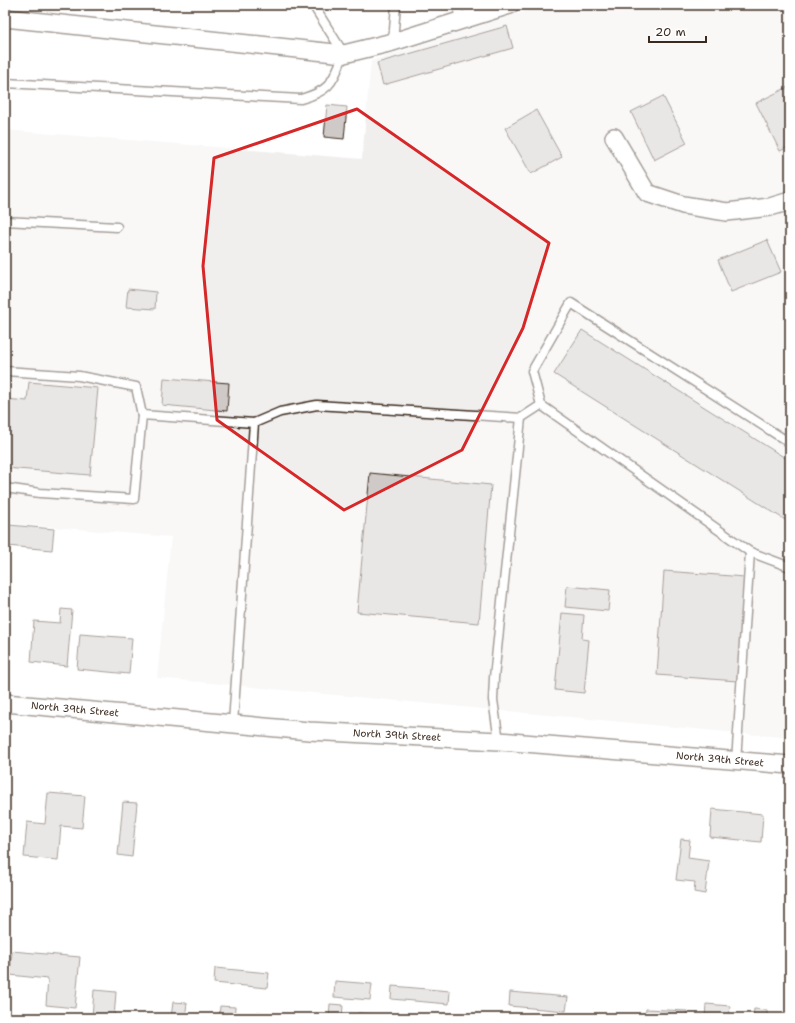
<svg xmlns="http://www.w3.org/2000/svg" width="795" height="1023" font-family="'Shantell Sans',sans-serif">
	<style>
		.built { fill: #f1efee }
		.building { fill: #cfcac7; stroke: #3b2a1e }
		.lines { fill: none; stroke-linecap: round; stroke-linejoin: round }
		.lane-casing { stroke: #3b2a1e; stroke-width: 11 }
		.street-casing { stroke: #3b2a1e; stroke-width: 20 }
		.lane { stroke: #fff; stroke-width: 8 }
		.street { stroke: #fff; stroke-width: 17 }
		.marked { fill: none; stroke: #d62828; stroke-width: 3; stroke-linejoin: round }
		.labels { text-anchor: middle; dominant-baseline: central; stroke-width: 4; stroke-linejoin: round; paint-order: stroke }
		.street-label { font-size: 10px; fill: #3b2a1e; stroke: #fff }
	</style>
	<rect width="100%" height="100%" fill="#fff"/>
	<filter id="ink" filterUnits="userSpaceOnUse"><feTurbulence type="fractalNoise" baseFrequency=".025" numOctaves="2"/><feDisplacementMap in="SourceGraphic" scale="8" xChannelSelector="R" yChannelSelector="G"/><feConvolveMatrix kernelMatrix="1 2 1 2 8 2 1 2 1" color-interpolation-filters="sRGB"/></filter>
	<g filter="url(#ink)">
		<polygon class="built" points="545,5 790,5 790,738 157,678 171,537 5,523 5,130 362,159 371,61"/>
		<g class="building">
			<polygon points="507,26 513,48 383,85 377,63"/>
			<polygon points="790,86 790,146 780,151 756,103"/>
			<polygon points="663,96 687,143 654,160 631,112"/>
			<polygon points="327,105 347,107 344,139 324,137"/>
			<polygon points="536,110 562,157 531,174 505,128"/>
			<polygon points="767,240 781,272 731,292 718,260"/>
			<polygon points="128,289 156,292 155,309 126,307"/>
			<polygon points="582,330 790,461 790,523 554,374"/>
			<polygon points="164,378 229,383 227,411 162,405"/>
			<polygon points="29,382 98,388 90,475 5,468 5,399 27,401"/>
			<polygon points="370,473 491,485 479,623 357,612"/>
			<polygon points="9,525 54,529 52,550 7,546"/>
			<polygon points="664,571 745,577 737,681 657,675"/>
			<polygon points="567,586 610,590 608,611 565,607"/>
			<polygon points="61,609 72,610 67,666 31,662 34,621 60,623"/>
			<polygon points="562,613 584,615 582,639 589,640 584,693 555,690"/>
			<polygon points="80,634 132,638 129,674 77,669"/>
			<polygon points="48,793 85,796 82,828 61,826 58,860 24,857 27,822 45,824"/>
			<polygon points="123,802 137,803 132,857 118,855"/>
			<polygon points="712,809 763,814 761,842 710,837"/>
			<polygon points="681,839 690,840 688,858 709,861 705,894 694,892 695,882 676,880"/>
			<polygon points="12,951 80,957 75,1008 46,1005 48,979 10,975"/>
			<polygon points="215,968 269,973 267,988 214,983"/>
			<polygon points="335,981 372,984 370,1000 334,997"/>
			<polygon points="392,986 450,991 449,1004 391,999"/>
			<polygon points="94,990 116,992 114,1018 92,1018"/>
			<polygon points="510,992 568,997 566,1011 509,1006"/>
			<polygon points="173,1002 187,1003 185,1018 171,1018"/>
			<polygon points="330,1004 343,1005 342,1018 329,1018"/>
			<polygon points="706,1004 730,1006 729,1018 705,1018"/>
			<polygon points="220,1006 235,1007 234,1018 219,1018"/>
			<polygon points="646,1009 687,1011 687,1018 645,1018"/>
			<polygon points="754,1009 767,1010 767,1018 753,1018"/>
			<polygon points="257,1012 270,1013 270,1018 256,1018"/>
			<polygon points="358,1013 381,1015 381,1018 358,1018"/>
		</g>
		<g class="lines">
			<g class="lane-casing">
				<g id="lane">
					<polyline points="458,5 459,21"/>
					<polyline points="393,42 396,5"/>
					<path d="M5,83L301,99C332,90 332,82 344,54L313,5"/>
					<polyline points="5,221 117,227"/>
					<polyline points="5,371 79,376 136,387 142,415 134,499 40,493 5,488"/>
					<polyline points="142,415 254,423 233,723"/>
					<polyline points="254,423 280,412 317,405 521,418 541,405"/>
					<polyline points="790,443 571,303 532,371 541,405 750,552 790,567"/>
					<polyline points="499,741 493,700 494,678 521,418"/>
					<polyline points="736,762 750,552"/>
				</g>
			</g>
			<g class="street-casing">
				<g id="street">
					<polyline points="5,18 344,54 393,42 510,5"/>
					<polyline points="614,137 647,193 683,205 727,212 770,207 790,201"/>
					<polyline points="5,703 309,731 499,741 790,765"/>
				</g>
			</g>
			<use href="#lane" class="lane"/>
			<use href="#street" class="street"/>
		</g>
	</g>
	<path d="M0 0H795V1023H0ZM357,109L549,243L523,328L462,450L344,510L217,420L203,266L214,158Z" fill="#fff" fill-opacity=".55" fill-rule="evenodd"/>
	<path class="marked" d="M357,109L549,243L523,328L462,450L344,510L217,420L203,266L214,158Z"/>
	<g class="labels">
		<g class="street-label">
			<text transform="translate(75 709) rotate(5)">North 39th Street</text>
			<text transform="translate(397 735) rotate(3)">North 39th Street</text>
			<text transform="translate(720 759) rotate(5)">North 39th Street</text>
		</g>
	</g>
	<rect width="795" height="1023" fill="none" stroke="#fff" stroke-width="20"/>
	<rect x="10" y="10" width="775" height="1003" fill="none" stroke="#3b2a1e" stroke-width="1.5" filter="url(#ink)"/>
	<path d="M649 36v6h57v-6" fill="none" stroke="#3b2a1e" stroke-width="2"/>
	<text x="655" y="36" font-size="12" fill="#3b2a1e" stroke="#ffffff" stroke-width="3" paint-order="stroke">20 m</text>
</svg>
